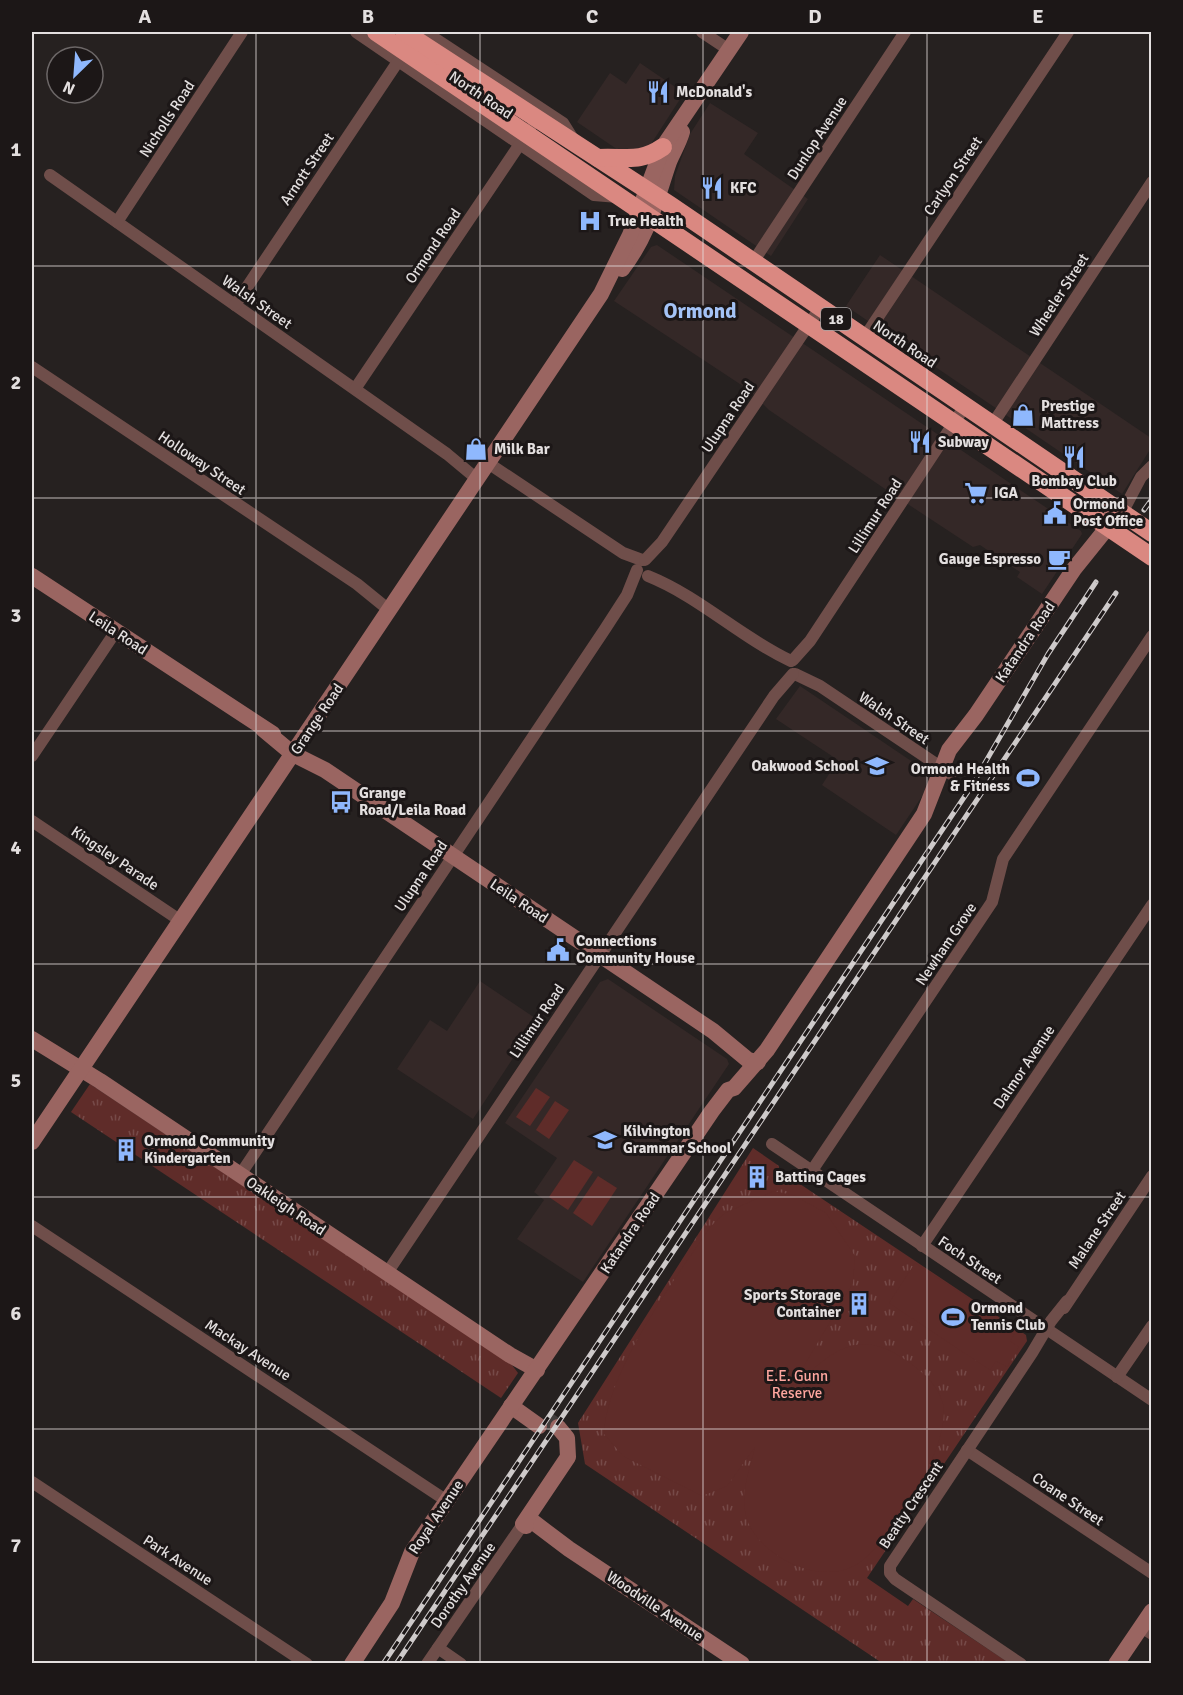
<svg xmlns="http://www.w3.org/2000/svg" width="1183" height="1695" font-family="Signika,sans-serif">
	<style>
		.built { fill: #342827 }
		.park { fill: url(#park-tufts) }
		.pitch { fill: #5f2c29 }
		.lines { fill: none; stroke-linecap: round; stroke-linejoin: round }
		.secondary-tunnel { stroke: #423e3d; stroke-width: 16; stroke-dasharray: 16 8; stroke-linecap: butt }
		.street { stroke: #6f4e4a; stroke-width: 12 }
		.secondary { stroke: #9a6561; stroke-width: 16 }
		.highway { stroke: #da8881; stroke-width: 18 }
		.rail-casing { stroke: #cecaca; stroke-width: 5 }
		.rail { stroke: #1c1717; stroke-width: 3; stroke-dasharray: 9; stroke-linecap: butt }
		.grid { fill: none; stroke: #e3dfdf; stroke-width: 1.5; stroke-opacity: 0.55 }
		.labels { text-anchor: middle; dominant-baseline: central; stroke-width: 6; stroke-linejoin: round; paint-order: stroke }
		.shield { fill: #1c1717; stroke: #a7a3a3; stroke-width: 1.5 }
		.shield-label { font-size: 14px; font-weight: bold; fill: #e3dfdf }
		.poi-label { font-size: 15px; font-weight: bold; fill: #e3dfdf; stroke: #1c1717; text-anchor: start }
		.street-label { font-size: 15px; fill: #e3dfdf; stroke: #1c1717 }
		.park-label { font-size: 15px; fill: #fea69f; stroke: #1c1717 }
		.district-label { font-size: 21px; font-weight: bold; fill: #a4c3f6; stroke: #1c1717 }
		.neatline { fill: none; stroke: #e3dfdf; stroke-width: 2 }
		.grid-label { font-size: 20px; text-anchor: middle; font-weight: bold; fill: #e3dfdf }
	</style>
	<defs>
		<pattern id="park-tufts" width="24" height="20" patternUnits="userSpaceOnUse" patternTransform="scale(1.5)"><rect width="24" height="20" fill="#5f2c29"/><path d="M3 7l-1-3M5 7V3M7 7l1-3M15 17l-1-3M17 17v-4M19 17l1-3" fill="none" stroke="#764a48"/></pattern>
	</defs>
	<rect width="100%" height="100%" fill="#262120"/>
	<g class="built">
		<polygon points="640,63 684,93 651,144 624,154 577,122 610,73 626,84"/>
		<polygon points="710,103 758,133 744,154 808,199 771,256 674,190 675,176 690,134"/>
		<polygon points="657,245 1081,531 1082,534 1042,594 1017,577 1020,572 980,545 973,547 894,495 769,410 749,390 614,301 651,247"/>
		<polygon points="880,255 1151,438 1151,448 1122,494 846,306"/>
		<polygon points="800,686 929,773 931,777 929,786 896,835 822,785 838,760 776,719"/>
		<polygon points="608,979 727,1059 729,1064 583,1282 517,1239 544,1200 534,1192 557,1158 505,1123 600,982"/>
		<polygon points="480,981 538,1020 473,1119 397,1069 430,1020 447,1031"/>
	</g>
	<g class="park">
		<polygon points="90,1084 512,1365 518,1373 501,1398 71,1112"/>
		<polygon points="753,1148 779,1166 779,1170 1026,1335 1027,1341 867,1578 908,1606 913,1599 1009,1663 882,1663 585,1464 578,1423"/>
	</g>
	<g class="pitch">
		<polygon points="536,1088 550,1097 530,1126 516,1117"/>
		<polygon points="555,1101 569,1110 549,1139 536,1130"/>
		<polygon points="574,1160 593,1172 568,1210 549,1197"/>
		<polygon points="598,1176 617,1188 592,1226 573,1213"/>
		<path d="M774,1191L793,1195L826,1213L855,1256L853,1283L789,1391C824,1360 852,1325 901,1357C918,1368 938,1383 943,1404C952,1444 890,1547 854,1566C827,1580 792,1568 770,1550C731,1518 745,1487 755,1447L727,1486L702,1496L623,1456L604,1434C606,1372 676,1277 712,1225L725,1213Z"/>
		<polygon points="915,1263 1017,1330 1010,1341 1019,1347 1007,1367 996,1361 990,1370 889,1303"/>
	</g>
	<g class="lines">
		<polyline class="secondary-tunnel" points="545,1418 558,1427"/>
		<g class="street">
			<polyline points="356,32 594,195 618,197"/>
			<polyline points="425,32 563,123 573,139"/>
			<polyline points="702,32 729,50"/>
			<polyline points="50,175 447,454 477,479"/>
			<polyline points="117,222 242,32"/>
			<polyline points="753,262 905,32"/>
			<polyline points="235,305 403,54"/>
			<polyline points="864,338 1068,32"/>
			<polyline points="32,367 357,584 389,610"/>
			<polyline points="355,389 530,129"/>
			<polyline points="992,425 1152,182"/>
			<polyline points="488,463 623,553 642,560"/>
			<polyline points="1122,513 1141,477 1152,466"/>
			<polyline points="645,560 662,542 820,308"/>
			<path d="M648,576C700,597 740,637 791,661"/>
			<polyline points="793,660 810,641 965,406"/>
			<polyline points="795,674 820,686 951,774"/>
			<polyline points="32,756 116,631"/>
			<polyline points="32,821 181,921"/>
			<polyline points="772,1144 1152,1400"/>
			<polyline points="811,1172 992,902 1003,859 1152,636"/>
			<polyline points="240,1175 605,629 627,595 637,570"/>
			<polyline points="32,1226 447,1501"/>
			<polyline points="922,1246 1152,905"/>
			<polyline points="387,1273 774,696 793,674"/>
			<polyline points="1064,1308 1152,1176"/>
			<polyline points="1117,1377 1152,1326"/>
			<polyline points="967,1450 1152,1573"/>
			<polyline points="32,1482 307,1664"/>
			<polyline points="1141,1627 1152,1634"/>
			<polyline points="438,1648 461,1664"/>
			<polyline points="427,1664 523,1524"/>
			<polyline points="1021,1664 895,1579 890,1573 890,1566 1032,1353 1051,1321 1067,1301"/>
		</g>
		<g class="secondary">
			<path d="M622,269C649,234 655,203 669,162C673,152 679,143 682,132"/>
			<polyline points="32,576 273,734"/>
			<polyline points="263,729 293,754 325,770 713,1031 748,1060 758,1062"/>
			<polyline points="32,1039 100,1081 510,1355 537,1370"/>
			<polyline points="32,1142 601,294 630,235 663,147 741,32"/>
			<polyline points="511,1406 539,1426"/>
			<polyline points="528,1518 569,1549 742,1664"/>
			<polyline points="526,1526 523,1524 568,1457 567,1438 558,1427"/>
			<polyline points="352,1664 392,1603 412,1552 712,1111 728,1090 734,1088 767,1050 924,814 949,750 976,715 1074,569 1107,528 1114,508"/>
			<polyline points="1116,1664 1152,1611"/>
		</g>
		<g class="highway">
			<polyline points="376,32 1152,557"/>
			<polyline points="404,32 670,205 1152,533"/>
			<path d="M598,158C625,156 638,164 663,147"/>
		</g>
		<g class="rail-casing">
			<g id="rail">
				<polyline points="1144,510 1152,499"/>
				<polyline points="383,1664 971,787 1048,654 1096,582"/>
				<polyline points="396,1664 1116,593"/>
			</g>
		</g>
		<use href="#rail" class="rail"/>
	</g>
	<path class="grid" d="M256,32V1664M480,32V1664M703,32V1664M927,32V1664M32,266H1152M32,498H1152M32,731H1152M32,964H1152M32,1197H1152M32,1429H1152"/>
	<defs>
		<g id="restaurant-bare" transform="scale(1.8)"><path d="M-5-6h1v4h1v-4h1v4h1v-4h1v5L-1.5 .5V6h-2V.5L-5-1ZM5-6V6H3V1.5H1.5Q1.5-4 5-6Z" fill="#8fb8fd" stroke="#1c1717" stroke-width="2.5" paint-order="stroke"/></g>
		<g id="hospital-bare" transform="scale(1.8)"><path d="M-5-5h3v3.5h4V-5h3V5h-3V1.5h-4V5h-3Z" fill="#8fb8fd" stroke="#1c1717" stroke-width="2.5" paint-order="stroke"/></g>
		<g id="shop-bare" transform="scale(1.8)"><path d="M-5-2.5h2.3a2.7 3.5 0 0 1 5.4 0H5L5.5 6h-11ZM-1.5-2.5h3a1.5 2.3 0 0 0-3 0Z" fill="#8fb8fd" stroke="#1c1717" stroke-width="2.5" paint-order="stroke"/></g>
		<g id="supermarket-bare" transform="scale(1.8)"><path d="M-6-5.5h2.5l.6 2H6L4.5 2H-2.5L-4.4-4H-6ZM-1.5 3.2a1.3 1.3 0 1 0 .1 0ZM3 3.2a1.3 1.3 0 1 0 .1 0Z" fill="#8fb8fd" stroke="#1c1717" stroke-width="2.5" paint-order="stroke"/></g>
		<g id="civic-bare" transform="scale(1.8)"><path d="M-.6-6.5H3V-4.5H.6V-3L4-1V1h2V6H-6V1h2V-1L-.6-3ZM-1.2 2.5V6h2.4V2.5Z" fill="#8fb8fd" stroke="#1c1717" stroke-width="2.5" paint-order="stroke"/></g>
		<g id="cafe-bare" transform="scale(1.8)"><path d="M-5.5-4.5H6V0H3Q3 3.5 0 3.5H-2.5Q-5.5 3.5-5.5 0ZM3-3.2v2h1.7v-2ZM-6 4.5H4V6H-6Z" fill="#8fb8fd" stroke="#1c1717" stroke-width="2.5" paint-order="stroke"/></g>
		<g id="school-bare" transform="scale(1.8)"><path d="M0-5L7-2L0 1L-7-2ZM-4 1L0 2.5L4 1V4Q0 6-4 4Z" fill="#8fb8fd" stroke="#1c1717" stroke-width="2.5" paint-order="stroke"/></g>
		<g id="stadium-bare" transform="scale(1.8)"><path d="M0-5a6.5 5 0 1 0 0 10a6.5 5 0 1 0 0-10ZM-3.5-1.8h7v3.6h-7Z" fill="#8fb8fd" stroke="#1c1717" stroke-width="2.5" paint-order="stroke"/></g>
		<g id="bus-bare" transform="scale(1.8)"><path d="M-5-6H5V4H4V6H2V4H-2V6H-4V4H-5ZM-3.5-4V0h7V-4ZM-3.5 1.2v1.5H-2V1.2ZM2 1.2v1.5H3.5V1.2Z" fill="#8fb8fd" stroke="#1c1717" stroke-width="2.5" paint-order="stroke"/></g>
		<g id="building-bare" transform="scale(1.8)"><path d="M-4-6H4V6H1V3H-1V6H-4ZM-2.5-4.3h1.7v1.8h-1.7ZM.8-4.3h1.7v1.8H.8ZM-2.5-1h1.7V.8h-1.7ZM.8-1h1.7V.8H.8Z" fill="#8fb8fd" stroke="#1c1717" stroke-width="2.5" paint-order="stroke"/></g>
	</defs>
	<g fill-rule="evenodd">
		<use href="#restaurant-bare" x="658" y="92"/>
		<use href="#restaurant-bare" x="712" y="188"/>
		<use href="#hospital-bare" x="590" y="221"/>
		<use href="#shop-bare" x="1023" y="415"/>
		<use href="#restaurant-bare" x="920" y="442"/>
		<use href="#shop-bare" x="476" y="449"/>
		<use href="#restaurant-bare" x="1074" y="457"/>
		<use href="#supermarket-bare" x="976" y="493"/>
		<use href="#civic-bare" x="1055" y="513"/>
		<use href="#cafe-bare" x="1059" y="559"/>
		<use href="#school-bare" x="877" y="766"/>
		<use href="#stadium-bare" x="1028" y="778"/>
		<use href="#bus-bare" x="341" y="802"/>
		<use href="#civic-bare" x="558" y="950"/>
		<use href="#school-bare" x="605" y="1140"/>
		<use href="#building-bare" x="126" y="1150"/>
		<use href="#building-bare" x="757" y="1177"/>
		<use href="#building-bare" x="859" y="1304"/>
		<use href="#stadium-bare" x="953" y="1317"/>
	</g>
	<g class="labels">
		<rect class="shield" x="821" y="308" width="30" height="22" rx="4.5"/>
		<g class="shield-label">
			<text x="836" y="319">18</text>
		</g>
		<g class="poi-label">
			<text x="676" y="92">McDonald's</text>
			<text x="730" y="188">KFC</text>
			<text x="608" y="221">True Health</text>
			<text x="1041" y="406">Prestige<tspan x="1041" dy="17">Mattress</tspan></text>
			<text x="938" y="442">Subway</text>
			<text x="494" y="449">Milk Bar</text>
			<text x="1074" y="481" text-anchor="middle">Bombay Club</text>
			<text x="994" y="493">IGA</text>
			<text x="1073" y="504">Ormond<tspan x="1073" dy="17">Post Office</tspan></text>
			<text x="1041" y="559" text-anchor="end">Gauge Espresso</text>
			<text x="859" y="766" text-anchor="end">Oakwood School</text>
			<text x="1010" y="769" text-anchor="end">Ormond Health<tspan x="1010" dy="17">&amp; Fitness</tspan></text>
			<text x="359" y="793">Grange<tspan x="359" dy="17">Road/Leila Road</tspan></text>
			<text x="576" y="941">Connections<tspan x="576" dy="17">Community House</tspan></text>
			<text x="623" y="1131">Kilvington<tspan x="623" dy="17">Grammar School</tspan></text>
			<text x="144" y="1141">Ormond Community<tspan x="144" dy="17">Kindergarten</tspan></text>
			<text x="775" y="1177">Batting Cages</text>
			<text x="841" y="1295" text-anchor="end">Sports Storage<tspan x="841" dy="17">Container</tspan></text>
			<text x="971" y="1308">Ormond<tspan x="971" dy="17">Tennis Club</tspan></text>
		</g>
		<g class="street-label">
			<text transform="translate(481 95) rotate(34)">North Road</text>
			<text transform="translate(167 119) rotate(-57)">Nicholls Road</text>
			<text transform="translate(817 138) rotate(-57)">Dunlop Avenue</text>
			<text transform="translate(307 169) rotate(-56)">Arnott Street</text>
			<text transform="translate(953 176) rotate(-56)">Carlyon Street</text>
			<text transform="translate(433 246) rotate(-56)">Ormond Road</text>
			<text transform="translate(1059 295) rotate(-57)">Wheeler Street</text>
			<text transform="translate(257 302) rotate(35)">Walsh Street</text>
			<text transform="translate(905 344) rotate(34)">North Road</text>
			<text transform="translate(728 417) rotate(-56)">Ulupna Road</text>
			<text transform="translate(202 463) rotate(34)">Holloway Street</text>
			<text transform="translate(875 516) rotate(-57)">Lillimur Road</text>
			<text transform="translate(118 633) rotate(33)">Leila Road</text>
			<text transform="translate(1025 642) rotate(-56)">Katandra Road</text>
			<text transform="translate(894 718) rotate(34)">Walsh Street</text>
			<text transform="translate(317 719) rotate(-56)">Grange Road</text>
			<text transform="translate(115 858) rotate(34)">Kingsley Parade</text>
			<text transform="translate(421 876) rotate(-56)">Ulupna Road</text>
			<text transform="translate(519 901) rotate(34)">Leila Road</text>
			<text transform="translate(946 944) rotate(-56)">Newham Grove</text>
			<text transform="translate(537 1021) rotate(-56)">Lillimur Road</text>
			<text transform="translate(1024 1067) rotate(-56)">Dalmor Avenue</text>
			<text transform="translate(286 1206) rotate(34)">Oakleigh Road</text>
			<text transform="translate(1097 1230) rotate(-56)">Malane Street</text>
			<text transform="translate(630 1233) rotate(-56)">Katandra Road</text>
			<text transform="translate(970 1260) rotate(34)">Foch Street</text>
			<text transform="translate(248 1350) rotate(33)">Mackay Avenue</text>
			<text transform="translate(1068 1499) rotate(34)">Coane Street</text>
			<text transform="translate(911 1505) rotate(-56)">Beatty Crescent</text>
			<text transform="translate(436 1517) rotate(-56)">Royal Avenue</text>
			<text transform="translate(178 1560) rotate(33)">Park Avenue</text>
			<text transform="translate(463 1585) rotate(-55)">Dorothy Avenue</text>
			<text transform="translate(655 1606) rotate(34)">Woodville Avenue</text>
		</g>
		<g class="park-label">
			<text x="797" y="1376">E.E. Gunn<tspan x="797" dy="17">Reserve</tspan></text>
		</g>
		<g class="district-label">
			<text x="700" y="311">Ormond</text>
		</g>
	</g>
	<rect width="1183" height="1695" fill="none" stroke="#1c1717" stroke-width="66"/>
	<g transform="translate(75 75) rotate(205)"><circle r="28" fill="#1c1717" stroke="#6c6767" stroke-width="1.5"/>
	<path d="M0-4.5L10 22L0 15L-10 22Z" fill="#8fb8fd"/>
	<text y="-9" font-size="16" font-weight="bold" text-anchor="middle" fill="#e3dfdf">N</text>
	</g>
	<rect x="33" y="33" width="1117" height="1629" class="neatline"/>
	<g class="grid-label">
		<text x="145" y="23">A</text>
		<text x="368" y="23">B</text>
		<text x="592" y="23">C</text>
		<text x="815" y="23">D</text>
		<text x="1038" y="23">E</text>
		<text x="16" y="156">1</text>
		<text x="16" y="389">2</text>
		<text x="16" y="622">3</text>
		<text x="16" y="854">4</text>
		<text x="16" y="1087">5</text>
		<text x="16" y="1320">6</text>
		<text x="16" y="1552">7</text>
	</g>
</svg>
